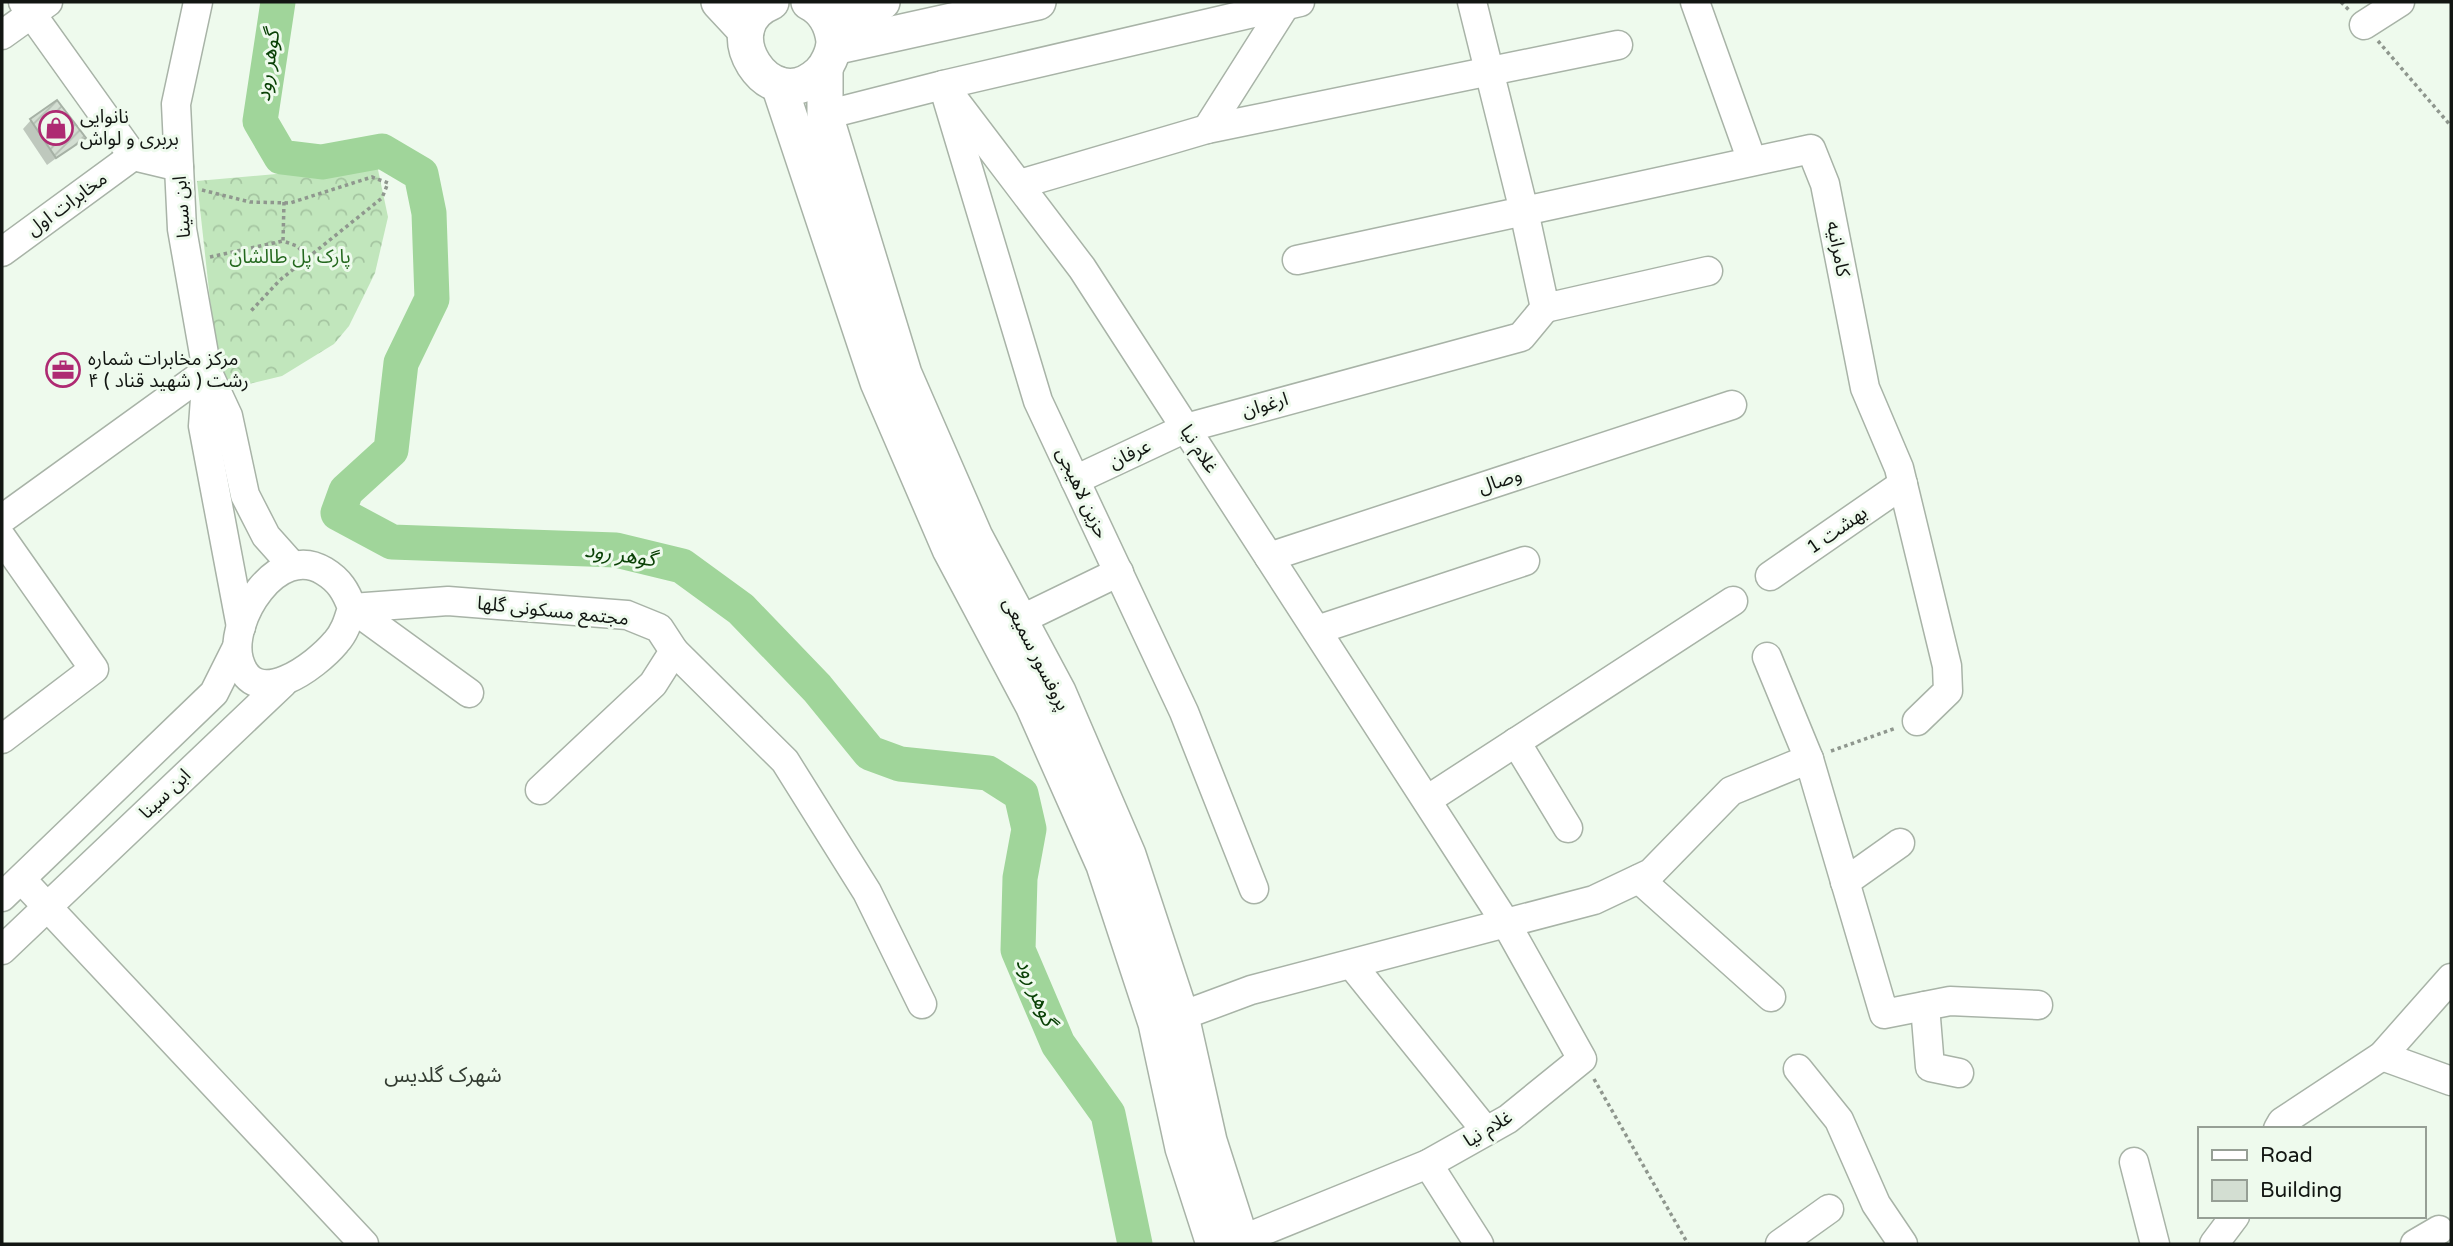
<svg xmlns="http://www.w3.org/2000/svg" width="2453" height="1246" font-family="'Varela Round','Noto Sans Arabic',sans-serif">
	<style>
		.forest { fill: url(#forest-crowns) }
		.shadow { fill: #0003 }
		.lines { fill: none; stroke-linecap: round; stroke-linejoin: round }
		.river { stroke: #a0d59a; stroke-width: 35 }
		.building { fill: url(#building-hatch); stroke: #a6b1a5; stroke-width: 2 }
		.minor-casing { stroke: #a8b3a7; stroke-width: 31 }
		.major-casing { stroke: #a8b3a7; stroke-width: 38 }
		.path { stroke: #8f978e; stroke-width: 3.5; stroke-dasharray: 3.5 3.5; stroke-linecap: butt }
		.minor { stroke: #fff; stroke-width: 28 }
		.major { stroke: #fff; stroke-width: 35 }
		.labels { text-anchor: middle; dominant-baseline: central; stroke-width: 6; stroke-linejoin: round; paint-order: stroke }
		.poi-label { font-size: 19px; fill: #121612; stroke: #eefaed; text-anchor: start }
		.street-label { font-size: 19px; fill: #121612; stroke: #eefaed }
		.park-label { font-size: 19px; fill: #24681e; stroke: #eefaed }
		.water-label { font-size: 21px; font-style: italic; fill: #0a4106; stroke: #eefaed }
		.neighbourhood-label { font-size: 21px; fill: #333c32; stroke: #eefaed }
	</style>
	<defs>
		<pattern id="forest-crowns" width="20" height="18" patternUnits="userSpaceOnUse" patternTransform="scale(1.75)"><rect width="20" height="18" fill="#c1e6bc"/><path d="M2 6a3 3 0 1 1 6 0M12 15a3 3 0 1 1 6 0" fill="none" stroke="#a5c5a1"/></pattern>
		<pattern id="building-hatch" width="6" height="6" patternUnits="userSpaceOnUse" patternTransform="scale(1.75)"><rect width="6" height="6" fill="#d3ded2"/><path d="M-1 1l2-2M0 6l6-6M5 7l2-2" fill="none" stroke="#b4beb3"/></pattern>
	</defs>
	<rect width="100%" height="100%" fill="#eefaed"/>
	<polygon class="forest" points="377,165 388,217 375,273 349,326 334,344 282,376 220,391 197,181"/>
	<polygon class="shadow" points="31,120 83,138 47,165 23,129"/>
	<g class="lines">
		<polyline class="river" points="278,2 260,121 281,157 322,162 382,151 421,174 429,213 432,299 401,363 391,450 346,491 338,513 392,542 616,550 682,566 741,609 817,688 870,753 900,764 988,773 1021,794 1029,829 1020,878 1018,950 1058,1044 1108,1114 1135,1244"/>
	</g>
	<polygon class="building" points="57,100 86,138 56,158 30,119"/>
	<g class="lines">
		<g class="minor-casing">
			<g id="minor">
				<polyline points="23,2 133,156 179,167"/>
				<polyline points="198,2 176,104 182,229 207,371 203,426 241,627"/>
				<polyline points="1472,2 1524,211 1811,149 1825,184 1865,388 1899,468 1947,666 1948,691 1917,721"/>
				<polyline points="1695,2 1752,161"/>
				<polyline points="2364,25 2400,2"/>
				<polyline points="2,35 48,2"/>
				<polyline points="825,115 943,85 1082,268 1507,925 1582,1059 1508,1119 1428,1164 1241,1240"/>
				<polyline points="1207,129 1618,45"/>
				<polyline points="1020,184 1207,129 1285,6"/>
				<polyline points="2,252 133,156"/>
				<polyline points="1297,260 1524,211 1545,308 1708,271"/>
				<polyline points="208,373 228,416 245,495 266,536 291,564"/>
				<polyline points="1075,480 1186,428 1521,337 1545,308"/>
				<polyline points="2,519 207,371"/>
				<polyline points="2,538 94,669 2,739"/>
				<polyline points="1269,557 1732,405"/>
				<polyline points="1770,576 1903,484"/>
				<polyline points="352,608 448,601 627,615 659,628 674,651 653,684 540,790"/>
				<path d="M352,608C348,621 345,632 336,642C316,666 254,713 239,660C228,621 277,542 324,571C339,580 346,591 352,608L469,693"/>
				<polyline points="1020,620 1119,572"/>
				<polyline points="1317,630 1525,561"/>
				<polyline points="674,651 785,761 867,892 922,1004"/>
				<polyline points="1767,657 1809,759 1884,1014 1950,1001 2038,1005"/>
				<polyline points="1516,742 1568,828"/>
				<polyline points="1427,800 1733,601"/>
				<polyline points="1639,879 1771,997"/>
				<polyline points="22,880 364,1244"/>
				<polyline points="1845,882 1900,843"/>
				<polyline points="1254,889 1184,712 1038,401 943,85 1300,2"/>
				<polyline points="2,897 214,693 237,647"/>
				<polyline points="2,950 283,683"/>
				<polyline points="1352,965 1486,1131"/>
				<polyline points="1925,1006 1930,1067 1959,1073"/>
				<polyline points="1181,1016 1251,990 1594,900 1651,873 1731,791 1809,759"/>
				<polyline points="2382,1056 2451,1081"/>
				<polyline points="1798,1069 1839,1120 1876,1204 1903,1244"/>
				<polyline points="2278,1129 2282,1122 2382,1056 2451,978"/>
				<polyline points="2134,1162 2155,1244"/>
				<polyline points="1428,1164 1479,1244"/>
				<polyline points="1780,1244 1829,1209"/>
				<polyline points="2214,1244 2235,1216"/>
				<polyline points="2415,1244 2439,1230"/>
			</g>
		</g>
		<g class="major-casing">
			<g id="major">
				<polyline points="719,2 746,31"/>
				<path d="M771,2C711,26 769,120 819,74C827,67 834,52 834,41C832,24 825,10 809,2"/>
				<polyline points="825,14 882,2"/>
				<polyline points="834,47 1038,2"/>
				<polyline points="825,68 825,115 904,374 975,537 1058,692 1128,855 1181,1016 1209,1141 1242,1244"/>
				<polyline points="779,85 878,382 950,549 1033,705 1104,865 1156,1023 1183,1148 1214,1244"/>
			</g>
		</g>
		<g class="path">
			<polyline points="2341,2 2349,10"/>
			<polyline points="2378,41 2451,126"/>
			<polyline points="202,190 250,202 290,203 372,177 388,183 382,198 280,280 250,312"/>
			<polyline points="284,202 283,241 297,246 308,257"/>
			<polyline points="210,257 283,241"/>
			<polyline points="1831,751 1896,728"/>
			<polyline points="1594,1079 1688,1244"/>
		</g>
		<use href="#minor" class="minor"/>
		<use href="#major" class="major"/>
	</g>
	<defs>
		<g id="shop-ring" transform="scale(1.75)"><circle r="9.5" fill="#eefaed" stroke="#ae2a72" stroke-width="1.5"/><path d="M-5-2.5h2.3a2.7 3.5 0 0 1 5.4 0H5L5.5 6h-11ZM-1.5-2.5h3a1.5 2.3 0 0 0-3 0Z" fill="#ae2a72"/></g>
		<g id="office-ring" transform="scale(1.75)"><circle r="9.5" fill="#eefaed" stroke="#ae2a72" stroke-width="1.5"/><path d="M-6-3h4V-5.5h4V-3h4V5H-6ZM-1-4.5V-3h2v-1.5ZM-6 0V1H6V0Z" fill="#ae2a72"/></g>
	</defs>
	<g fill-rule="evenodd">
		<use href="#shop-ring" x="56" y="128"/>
		<use href="#office-ring" x="63" y="370"/>
	</g>
	<g class="labels">
		<g class="poi-label">
			<text x="80" y="117">نانوایی<tspan x="80" dy="22">بربری و لواش</tspan></text>
			<text x="88" y="359">مرکز مخابرات شماره<tspan x="88" dy="22">۴ رشت ( شهید قناد )</tspan></text>
		</g>
		<g class="street-label">
			<text transform="translate(67 204) rotate(-36)">مخابرات اول</text>
			<text transform="translate(182 207) rotate(-94)">ابن سینا</text>
			<text transform="translate(1838 249) rotate(79)">کامرانیه</text>
			<text transform="translate(1265 405) rotate(-16)">ارغوان</text>
			<text transform="translate(1199 449) rotate(57)">غلام نیا</text>
			<text transform="translate(1130 454) rotate(-25)">عرفان</text>
			<text transform="translate(1500 481) rotate(-18)">وصال</text>
			<text transform="translate(1082 493) rotate(65)">حزین لاهیجی</text>
			<text transform="translate(1837 530) rotate(-35)">بهشت 1</text>
			<text transform="translate(553 611) rotate(6)">مجتمع مسکونی گلها</text>
			<text transform="translate(1036 654) rotate(63)">پروفسور سمیعی</text>
			<text transform="translate(165 794) rotate(-44)">ابن سینا</text>
			<text transform="translate(1488 1129) rotate(-31)">غلام نیا</text>
		</g>
		<g class="park-label">
			<text x="290" y="257">پارک پل طالشان</text>
		</g>
		<g class="water-label">
			<text transform="translate(268 66) rotate(-82)">گوهر رود</text>
			<text transform="translate(620 555) rotate(8)">گوهر رود</text>
			<text transform="translate(1036 992) rotate(67)">گوهر رود</text>
		</g>
		<g class="neighbourhood-label">
			<text x="443" y="1075">شهرک گلدیس</text>
		</g>
	</g>
	<rect width="2453" height="1246" fill="none" stroke="#121612" stroke-width="7"/>
	<rect x="2198" y="1127" width="228" height="91" fill="#eefaed" stroke="#969f95" stroke-width="2"/>
	<rect x="2212" y="1150" width="35" height="10" fill="#ffffff" stroke="#969f95" stroke-width="2"/>
	<text x="2260" y="1162" font-size="21" fill="#121612">Road</text>
	<rect x="2212" y="1180" width="35" height="21" fill="#d3ded2" stroke="#969f95" stroke-width="2"/>
	<text x="2260" y="1197" font-size="21" fill="#121612">Building</text>
</svg>
